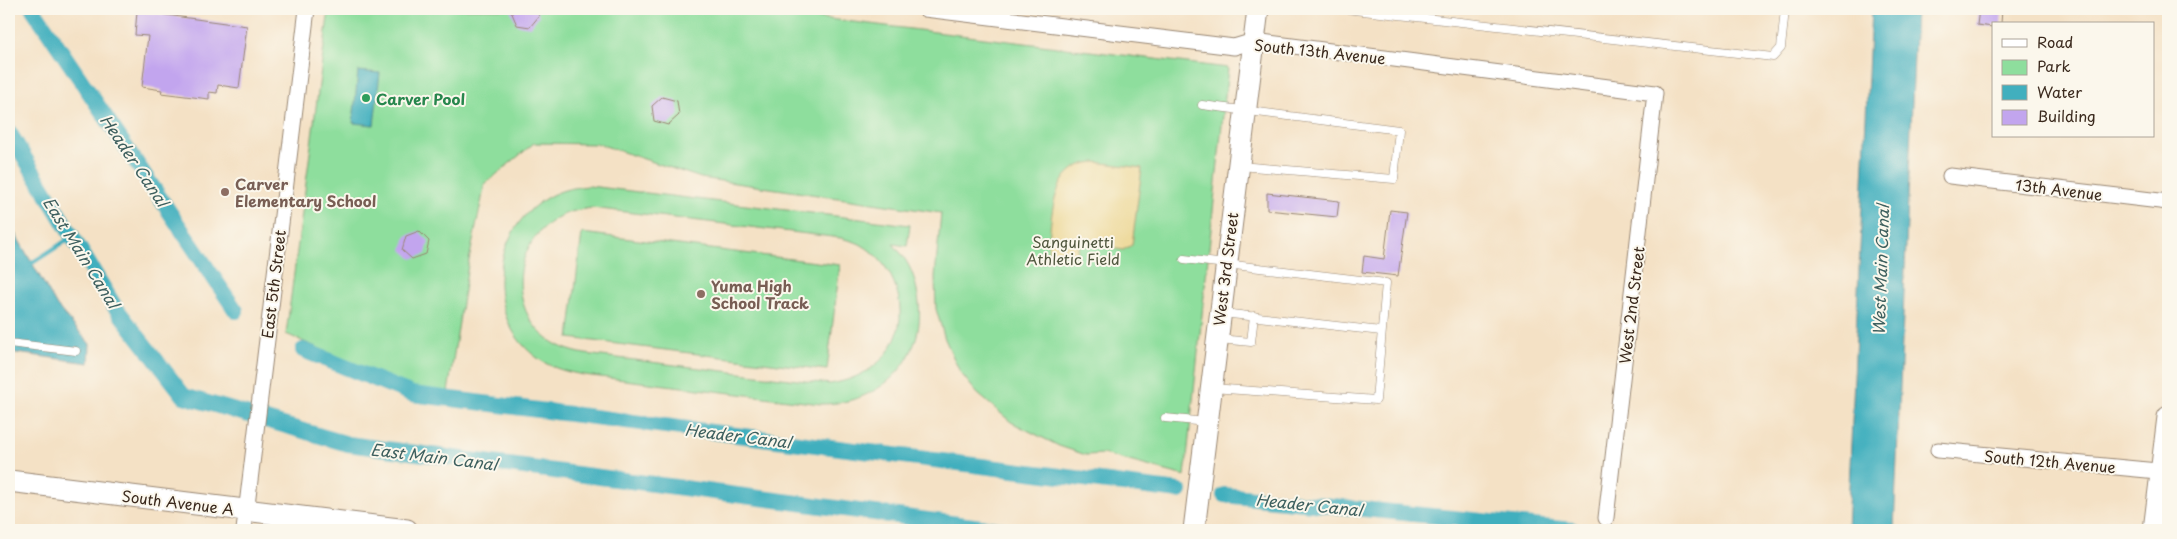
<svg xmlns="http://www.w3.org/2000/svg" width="2177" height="539" font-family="'Playpen Sans',sans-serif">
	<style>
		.green { fill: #8ede9d; stroke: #64845e; fill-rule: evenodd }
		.sand { fill: #eeda9e; stroke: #94825e }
		.water { fill: #41afbe; stroke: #3e6c6e }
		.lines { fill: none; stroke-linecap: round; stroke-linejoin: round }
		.stream { stroke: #41afbe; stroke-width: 4.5 }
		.canal { stroke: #41afbe; stroke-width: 16 }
		.building { fill: #c2a5ee }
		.lane-casing { stroke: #988672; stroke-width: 9 }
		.street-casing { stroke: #988672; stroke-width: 17 }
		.secondary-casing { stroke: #988672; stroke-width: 23 }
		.lane { stroke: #fff; stroke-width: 8 }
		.street { stroke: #fff; stroke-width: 15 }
		.secondary { stroke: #fff; stroke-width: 21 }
		.leisure-dot { fill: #2e9e5b; stroke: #fbf7ec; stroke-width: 2 }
		.education-dot { fill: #8d6e63; stroke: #fbf7ec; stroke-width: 2 }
		.labels { text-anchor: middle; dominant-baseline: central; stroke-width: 4; stroke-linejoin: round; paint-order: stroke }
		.street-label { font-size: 15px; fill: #3b2a1e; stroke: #fbf7ec }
		.leisure-label { font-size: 15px; font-weight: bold; fill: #27864d; stroke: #fbf7ec; text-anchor: start }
		.education-label { font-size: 15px; font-weight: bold; fill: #785e54; stroke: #fbf7ec; text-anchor: start }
		.park-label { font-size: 15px; fill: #50573e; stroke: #fbf7ec }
		.water-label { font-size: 16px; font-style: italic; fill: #3d5f5e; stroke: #fbf7ec }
	</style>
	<rect width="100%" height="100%" fill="#fbf7ec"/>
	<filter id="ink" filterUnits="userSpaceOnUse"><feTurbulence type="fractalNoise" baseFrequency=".02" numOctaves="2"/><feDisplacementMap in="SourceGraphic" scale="10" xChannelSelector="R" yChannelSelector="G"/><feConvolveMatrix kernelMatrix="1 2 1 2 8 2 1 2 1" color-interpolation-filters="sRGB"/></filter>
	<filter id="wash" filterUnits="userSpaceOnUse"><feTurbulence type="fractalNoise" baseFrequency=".0096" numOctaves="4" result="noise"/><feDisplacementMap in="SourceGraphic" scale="20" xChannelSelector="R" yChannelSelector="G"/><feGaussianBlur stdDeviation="1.12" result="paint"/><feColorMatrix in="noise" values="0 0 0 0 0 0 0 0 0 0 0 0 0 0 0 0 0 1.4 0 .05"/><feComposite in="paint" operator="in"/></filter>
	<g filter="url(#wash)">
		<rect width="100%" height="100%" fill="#f4e1c5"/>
		<g class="green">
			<polygon points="329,9 748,9 1228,68 1185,476 1103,454 1086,455 1059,446 1011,422 977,393 960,372 945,339 936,309 935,277 941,213 701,178 599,144 534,143 485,184 468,265 448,392 411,388 286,334"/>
			<path d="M589,186L910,225L907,246L893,244C906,258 914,272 917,291C931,355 884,404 821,404L584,375C572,373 559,370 547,364C481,328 486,228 552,195C564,189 577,187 589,186ZM592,208L841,238C847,240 854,241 860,244C895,263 912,312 891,347C878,369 854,380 830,384L585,354C569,351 555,346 543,335C509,304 514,247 552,221C564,212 578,210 592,208Z"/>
			<polygon points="582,233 840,265 827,370 569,338"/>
		</g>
		<path class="sand" d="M1095,162L1142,168L1132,245L1123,250L1079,243L1077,254L1048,251C1052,217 1050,165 1095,162Z"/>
		<g class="water">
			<polygon points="1871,9 1916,9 1894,530 1847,530"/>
			<polygon points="358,71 380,73 374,125 353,123"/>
			<polygon points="9,223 57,306 90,344 89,363 9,352"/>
		</g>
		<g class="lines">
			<polyline class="stream" points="32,263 72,237"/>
			<g class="canal">
				<polyline points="33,9 236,311"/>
				<polyline points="9,132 115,307 184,396 348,444 1004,530"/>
				<polyline points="303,350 412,394 1179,491"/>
				<polyline points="1224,495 1573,530"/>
			</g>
		</g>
		<g id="blocks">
			<g class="building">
				<polygon points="510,9 536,9 539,16 530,27 517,25"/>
				<polygon points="1979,9 2002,9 2001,24 1993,24 1993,27 1977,25"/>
				<polygon points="137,11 247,26 239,88 218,85 217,93 209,92 209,99 161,93 162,90 142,87 148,36 135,35"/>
				<polygon points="662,97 677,101 679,115 668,125 654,121 652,106"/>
				<polygon points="1267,193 1339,201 1337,217 1267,210"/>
				<polygon points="1390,210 1407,212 1398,276 1362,272 1364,256 1384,259"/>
				<polygon points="419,231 429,241 426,254 412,259 402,250 406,236"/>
			</g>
		</g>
	</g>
	<g filter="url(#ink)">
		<use href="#blocks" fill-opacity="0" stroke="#988672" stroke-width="1"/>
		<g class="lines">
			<g class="lane-casing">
				<g id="lane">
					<polyline points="1345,9 1773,57 1781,48 1785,9"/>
					<polyline points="1202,105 1399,130 1394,179 1240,166"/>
					<polyline points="1184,259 1386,283 1376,400 1212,388"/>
					<polyline points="1222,313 1381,331"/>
					<polyline points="1219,339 1251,342 1254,316"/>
					<polyline points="9,343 76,351"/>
					<polyline points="1165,418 1206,422"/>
				</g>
			</g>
			<g class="street-casing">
				<g id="street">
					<polyline points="925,9 1234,47 1254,41 1655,93 1606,518"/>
					<polyline points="1950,176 2168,202"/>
					<polyline points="1938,450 2168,472"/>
					<polyline points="244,530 307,9"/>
				</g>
			</g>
			<g class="secondary-casing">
				<g id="secondary">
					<polyline points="9,481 407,530"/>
					<polyline points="1194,530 1258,9"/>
					<polyline points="2154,530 2168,417"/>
				</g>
			</g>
			<use href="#lane" class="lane"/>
			<use href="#street" class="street"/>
			<use href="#secondary" class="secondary"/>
		</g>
	</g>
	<circle class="leisure-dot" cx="366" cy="98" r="5"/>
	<g class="education-dot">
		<circle cx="225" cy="192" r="5"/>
		<circle cx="701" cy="294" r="5"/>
	</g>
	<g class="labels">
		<g class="street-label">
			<text transform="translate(1320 51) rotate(6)">South 13th Avenue</text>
			<text transform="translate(2059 189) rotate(7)">13th Avenue</text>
			<text transform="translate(1225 269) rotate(-83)">West 3rd Street</text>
			<text transform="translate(273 284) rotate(-83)">East 5th Street</text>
			<text transform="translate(1631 305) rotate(-83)">West 2nd Street</text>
			<text transform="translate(2050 461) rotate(5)">South 12th Avenue</text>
			<text transform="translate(178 502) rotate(7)">South Avenue A</text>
		</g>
		<g class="leisure-label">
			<text x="376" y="98">Carver Pool</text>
		</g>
		<g class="education-label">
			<text x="235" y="183">Carver<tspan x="235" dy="17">Elementary School</tspan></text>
			<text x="711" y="285">Yuma High<tspan x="711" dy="17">School Track</tspan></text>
		</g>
		<g class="park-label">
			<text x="1073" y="241">Sanguinetti<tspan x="1073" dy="17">Athletic Field</tspan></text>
		</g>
		<g class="water-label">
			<text transform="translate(135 160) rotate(56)">Header Canal</text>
			<text transform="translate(82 252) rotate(58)">East Main Canal</text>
			<text transform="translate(1880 270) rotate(-88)">West Main Canal</text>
			<text transform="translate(738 435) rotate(7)">Header Canal</text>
			<text transform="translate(434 456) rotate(7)">East Main Canal</text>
			<text transform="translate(1309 504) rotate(6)">Header Canal</text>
		</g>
	</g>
	<rect width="2177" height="539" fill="none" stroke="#fbf7ec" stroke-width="30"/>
	<rect x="1992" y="22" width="162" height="115" fill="#fbf7ec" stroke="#aea59a"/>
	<rect x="2002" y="39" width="25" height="8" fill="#ffffff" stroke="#aea59a"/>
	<text x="2037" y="48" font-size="15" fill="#3b2a1e">Road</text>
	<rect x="2002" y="60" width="25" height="15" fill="#8ede9d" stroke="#aea59a"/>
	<text x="2037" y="72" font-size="15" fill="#3b2a1e">Park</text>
	<rect x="2002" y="85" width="25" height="15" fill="#41afbe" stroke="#aea59a"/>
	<text x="2037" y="98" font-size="15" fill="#3b2a1e">Water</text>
	<rect x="2002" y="110" width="25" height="15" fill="#c2a5ee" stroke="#aea59a"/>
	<text x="2037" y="122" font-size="15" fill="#3b2a1e">Building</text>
</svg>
